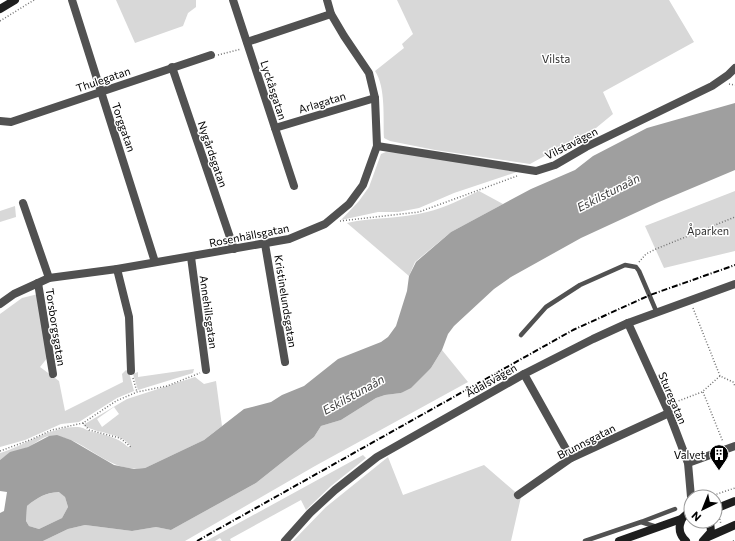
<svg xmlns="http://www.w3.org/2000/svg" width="735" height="541" font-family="Commissioner,sans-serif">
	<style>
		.green { fill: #d8d8d8; fill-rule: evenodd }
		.water { fill: #9f9f9f; fill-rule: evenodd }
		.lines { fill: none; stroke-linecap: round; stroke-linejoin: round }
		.path { stroke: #737373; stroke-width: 1.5; stroke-dasharray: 1 2; stroke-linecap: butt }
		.lane { stroke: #515151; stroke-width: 4.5 }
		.street { stroke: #515151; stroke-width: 8 }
		.secondary { stroke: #1e1e1e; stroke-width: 8 }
		.rail { stroke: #000; stroke-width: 2; stroke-dasharray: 6 2 1 2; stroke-linecap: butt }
		.labels { text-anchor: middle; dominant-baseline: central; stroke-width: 3; stroke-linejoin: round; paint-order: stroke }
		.park-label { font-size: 11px; fill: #2f2f2f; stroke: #fff }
		.street-label { font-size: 11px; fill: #000; stroke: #fff }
		.poi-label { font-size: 11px; fill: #000; stroke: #fff; text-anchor: end }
		.water-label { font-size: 12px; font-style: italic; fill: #404040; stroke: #fff }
	</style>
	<rect width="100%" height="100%" fill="#fff"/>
	<g class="green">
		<polygon points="116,0 196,0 196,7 188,13 183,26 135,43"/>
		<path d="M397,0H669L694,42L603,92L613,114L596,128L530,164L435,150L390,141L384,138C383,119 386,87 375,71L404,48L402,44L413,34Z"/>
		<polygon points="386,152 404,153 517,172 454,193 419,208 398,212 378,212 341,220 359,201 369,187 381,154"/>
		<path d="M479,191L503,204L451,232L415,262L409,276L347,223C373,217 401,219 427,212C445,208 463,198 479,191Z"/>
		<polygon points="735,191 735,251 664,268 645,226"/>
		<polygon points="15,206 16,217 0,222 0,211"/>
		<polygon points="38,294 48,357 40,367 59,381 65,411 123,382 122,374 126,370 129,372 134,391 117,398 79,422 61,424 25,440 0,447 0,314 22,298"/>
		<polygon points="442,350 468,382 315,466 185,541 43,541 68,529 85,525 132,531 156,527 171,530 256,483 314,437 321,426 341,420 376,398 385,395 401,393 431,368"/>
		<polygon points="194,369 193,373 138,390 133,374 138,372 138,377"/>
		<path d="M195,377L204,384L216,381L222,426L204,440L145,468C105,474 85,435 50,436C43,436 35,444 28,447C16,452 10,452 0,460V453C26,445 51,426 78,427C83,427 88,431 92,432C107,435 117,437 128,447L131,446C118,431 99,435 83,425L127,399ZM114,407L119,414L102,427L97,419Z"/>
		<polygon points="363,455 366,458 331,486 306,510 301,500 230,539 231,541 222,541 220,538 215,541 206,541"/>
		<polygon points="388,457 403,495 484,465 521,497 511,541 293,541 326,507"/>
		<path d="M60,492L65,497L68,507L62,518L39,529L29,526L26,521L27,506C38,497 45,493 60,492Z"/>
	</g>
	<path class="water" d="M735,103V170L659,202L581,238L511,277L494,289L454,326L448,334L442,350L431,368L411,388L401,393L385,395L376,398L341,420L321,426L314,437L256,483L171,530L156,527L132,531L85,525L68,529L43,541H0V513L4,511L7,492L0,491V460L10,452L28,447L49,436L57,435L71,440L114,465L134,469L145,468L204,440L244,409L271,402L282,395L304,386L338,359L381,342L388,337L396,326L407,291L409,276L416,262L451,232L531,189L575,170L593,156L647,128ZM59,492L65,497L68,507L62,518L39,529L29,526L26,521L27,506C38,497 45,493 59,492Z"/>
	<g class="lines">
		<g class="path">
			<polyline points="0,21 34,0"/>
			<polyline points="218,55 241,49"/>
			<polyline points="729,84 735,85"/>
			<polyline points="340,221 419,212 517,176"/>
			<polyline points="639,262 646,254 656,249 735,217"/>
			<polyline points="693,308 720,376 733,382 735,386"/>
			<polyline points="133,378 137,392"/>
			<polyline points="703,392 723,442"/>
			<polyline points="673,403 702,392 720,376"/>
			<polyline points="83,423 89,430 120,438 131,447"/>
			<polyline points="0,451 30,440 52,430 83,423 116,401 137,392 167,386 200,373"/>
			<polyline points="708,497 735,488"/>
			<polyline points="719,516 721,524"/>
			<polyline points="733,541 735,540"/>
		</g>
		<g class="lane">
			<polyline points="521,335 546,307 580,285 625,265 636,267 639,271 657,313"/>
			<polyline points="641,522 675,509"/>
			<polyline points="585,541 641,522 657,527"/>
		</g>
		<g class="street">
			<polyline points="72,0 155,262"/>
			<polyline points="233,0 294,186"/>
			<polyline points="247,42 331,14"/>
			<polyline points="172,67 234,249"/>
			<polyline points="0,121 11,122 211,55"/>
			<polyline points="275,128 375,98"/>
			<polyline points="377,146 536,171 555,165 586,147 712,86 728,75 735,68"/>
			<polyline points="23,203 49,278"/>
			<polyline points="265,244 285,362"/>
			<polyline points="191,257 206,370"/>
			<polyline points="117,269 129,317 131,371"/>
			<polyline points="38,283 53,374"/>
			<polyline points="0,304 14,294 49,278 117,269 289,239 325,224 349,204 363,185 377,146 375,98 369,73 344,36 331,14 327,0"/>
			<polyline points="628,323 669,413 688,463 691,497"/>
			<polyline points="524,374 571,458"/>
			<polyline points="688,463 735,446"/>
			<polyline points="518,495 571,458 669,413"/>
			<polyline points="285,541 310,513 335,490 377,457 524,374 593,339 628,323 735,284"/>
		</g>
		<g class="secondary">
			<polyline points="0,9 15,0"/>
			<polyline points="715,509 735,501"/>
			<polyline points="708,537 735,525"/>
			<polyline points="619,541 681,519"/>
			<path d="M686,541C676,532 678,517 691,512"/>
			<polyline points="703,541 711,532 710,521"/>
		</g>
		<polyline class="rail" points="197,541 573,330 650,295 735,265"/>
	</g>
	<defs>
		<g id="building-pin" transform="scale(1)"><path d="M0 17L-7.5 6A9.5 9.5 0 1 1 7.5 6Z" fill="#000" stroke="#fff"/><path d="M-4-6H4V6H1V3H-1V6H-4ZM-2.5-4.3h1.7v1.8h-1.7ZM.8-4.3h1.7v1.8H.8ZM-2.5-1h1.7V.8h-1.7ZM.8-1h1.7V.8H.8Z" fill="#fff"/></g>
	</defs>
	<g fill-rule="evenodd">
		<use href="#building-pin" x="719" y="454"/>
	</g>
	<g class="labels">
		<g class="park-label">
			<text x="556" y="58">Vilsta</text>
			<text x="708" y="230">Åparken</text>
		</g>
		<g class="street-label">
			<text transform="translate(103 79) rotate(-19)">Thulegatan</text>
			<text transform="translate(274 90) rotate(72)">Lyckåsgatan</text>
			<text transform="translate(322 102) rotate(-17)">Arlagatan</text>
			<text transform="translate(124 127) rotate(71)">Torggatan</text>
			<text transform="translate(571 143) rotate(-27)">Vilstavägen</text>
			<text transform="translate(213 154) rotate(71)">Nygårdsgatan</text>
			<text transform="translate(249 235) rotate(-11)">Rosenhällsgatan</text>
			<text transform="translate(286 301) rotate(81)">Kristinelundsgatan</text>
			<text transform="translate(209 312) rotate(82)">Annehillsgatan</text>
			<text transform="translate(56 327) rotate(81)">Torsborgsgatan</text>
			<text transform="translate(491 380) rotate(-29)">Ådalsvägen</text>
			<text transform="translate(673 398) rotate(67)">Sturegatan</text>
			<text transform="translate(586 441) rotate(-27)">Brunnsgatan</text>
		</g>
		<g class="poi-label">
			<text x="705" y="454">Valvet</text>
		</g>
		<g class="water-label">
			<text transform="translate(608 192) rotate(-27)">Eskilstunaån</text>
			<text transform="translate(353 394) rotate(-29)">Eskilstunaån</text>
		</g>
	</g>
	<g transform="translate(703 509) rotate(223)"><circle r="19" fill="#ffffff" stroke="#999999"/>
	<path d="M0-3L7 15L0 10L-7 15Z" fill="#000000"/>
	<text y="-6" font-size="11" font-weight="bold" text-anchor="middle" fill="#000000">N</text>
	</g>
</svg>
